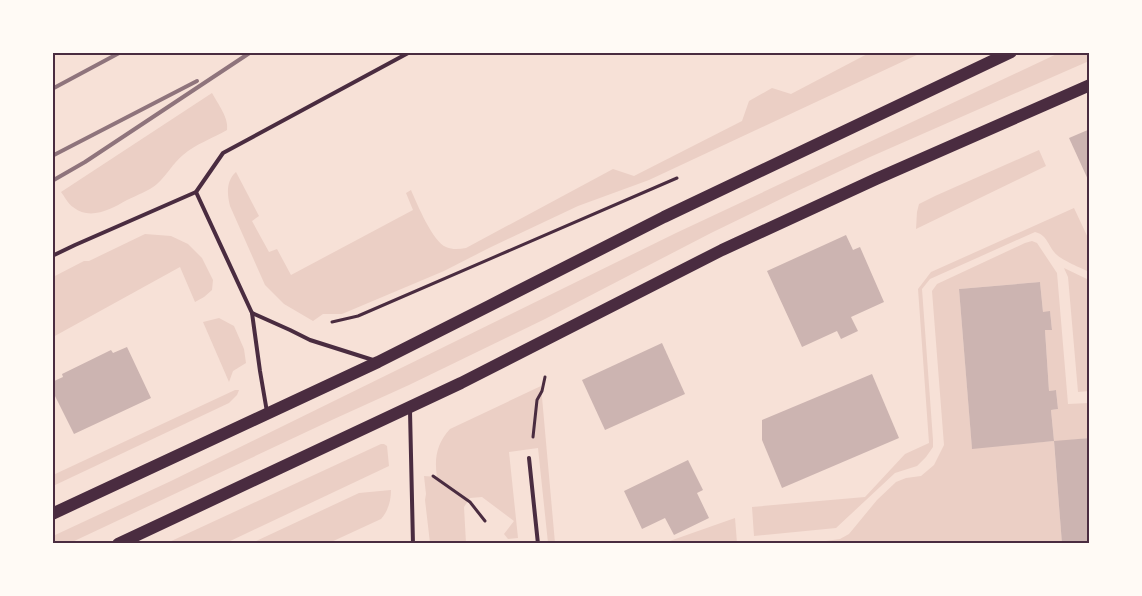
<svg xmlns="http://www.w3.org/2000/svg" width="1142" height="596" font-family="Barlow,sans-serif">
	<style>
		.green { fill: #ebcfc5; fill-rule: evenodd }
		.building { fill: #ccb4b1 }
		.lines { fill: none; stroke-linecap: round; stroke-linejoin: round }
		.path { stroke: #4a2c40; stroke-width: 3 }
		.service { stroke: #4a2c40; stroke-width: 4 }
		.primary { stroke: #4a2c40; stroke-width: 12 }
		.rail { stroke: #8f747c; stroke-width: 4 }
		.neatline { fill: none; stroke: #4a2c40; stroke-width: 2 }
	</style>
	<rect width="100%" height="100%" fill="#f7e1d7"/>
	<g class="green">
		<path d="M871,52L921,53L649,180L578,206L489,248L444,271L342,314H323L313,321L284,304L265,285L230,206C227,194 226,181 236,172L259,216L252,221L269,252L277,249L291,275L413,210L406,193L411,190C417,204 433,242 446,247C453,250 459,249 466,248L613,169L634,176L742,121L749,101L772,88L791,94Z"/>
		<polygon points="1061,52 1089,53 1089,61 870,157 791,194 711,233 545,319 409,385 334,419 70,543 53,543 53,536 171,481 676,233"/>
		<path d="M212,93C218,104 229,118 227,130C213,138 196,144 183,155C173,163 167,175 157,184C149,191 137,195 127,200C111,209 90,221 73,207C68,204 65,197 61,192Z"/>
		<polygon points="1039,150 1046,166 916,229 917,212 919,204 935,196"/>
		<path d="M1074,208L1089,240V272C1081,268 1062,260 1057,255C1048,247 1048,235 1035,232L930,279L922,289L933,440V447L926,457L917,466L895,473L836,528L754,536L752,507L865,497L905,454L929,443L918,289L931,272Z"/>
		<polygon points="145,234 171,236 188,244 202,258 213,280 212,290 204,297 195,302 180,267 53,337 53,277 84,261 89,261"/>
		<path d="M1032,241L1037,243L1057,273L1068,404L1089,403V438L1054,442L1062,543L805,544L840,539L849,534L877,500L896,482L906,478L921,476L934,465L944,445L932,291L937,284L1025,243ZM1040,282L1043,312H1050L1052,329L1045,330L1049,391L1056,390L1058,409L1051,410L1054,441L972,448L959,289Z"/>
		<polygon points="1064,268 1089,280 1089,391 1078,392 1068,277"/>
		<polygon points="219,318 234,326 244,349 246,363 233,371 229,382 203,322"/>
		<path d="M541,386L555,543H548L538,448L509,452L518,538L508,539L504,534L514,521L482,497L470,498L464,507L466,543H430L425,500L426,494L424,476L437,477C434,458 437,443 450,429Z"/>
		<polygon points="235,390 239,390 237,395 229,403 53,486 53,475"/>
		<polygon points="381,444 384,444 387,446 389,466 226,543 167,543"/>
		<path d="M391,490C391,501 388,511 381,519L329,543H252L359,493Z"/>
		<polygon points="735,518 737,543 664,543"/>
	</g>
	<g class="building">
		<polygon points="1090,129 1090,184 1069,138"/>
		<polygon points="846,235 853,250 860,247 884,302 851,317 858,331 841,339 837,331 802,347 767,271"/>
		<polygon points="1040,282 1043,312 1050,311 1052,330 1045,330 1049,391 1056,390 1058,409 1051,410 1054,441 1090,438 1090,544 1062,544 1054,441 972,449 959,289"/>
		<polygon points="662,343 685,394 605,430 582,380"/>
		<polygon points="127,347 151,398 74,434 52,390 52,382 63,377 62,374 111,350 113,353"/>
		<polygon points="872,374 899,438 782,488 762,440 762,420"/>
		<polygon points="688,460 703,490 697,493 709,518 674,535 665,518 642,529 624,491"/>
	</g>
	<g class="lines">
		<g class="path">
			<polyline points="332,322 358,316 677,178"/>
			<polyline points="533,437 537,400 542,391 545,377"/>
			<polyline points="433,476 470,502 485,521"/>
		</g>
		<g class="service">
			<polyline points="196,192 252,313 260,371 267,412"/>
			<polyline points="52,256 75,245 196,192 223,153 410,52"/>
			<polyline points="252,313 290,330 310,340 373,360"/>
			<polyline points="410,411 413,544"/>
			<polyline points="529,458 538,544"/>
		</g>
		<g class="primary">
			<polyline points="52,514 378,362 489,306 664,217 1011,52"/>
			<polyline points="118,544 461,383 722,250 876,179 1090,85"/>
		</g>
		<g class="rail">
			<polyline points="52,89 121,52"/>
			<polyline points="52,156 197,81"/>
			<polyline points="52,181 85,162 251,52"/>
		</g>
	</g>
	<rect width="1142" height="596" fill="none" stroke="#fffaf5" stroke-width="108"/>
	<rect x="54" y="54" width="1034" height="488" class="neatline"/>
</svg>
